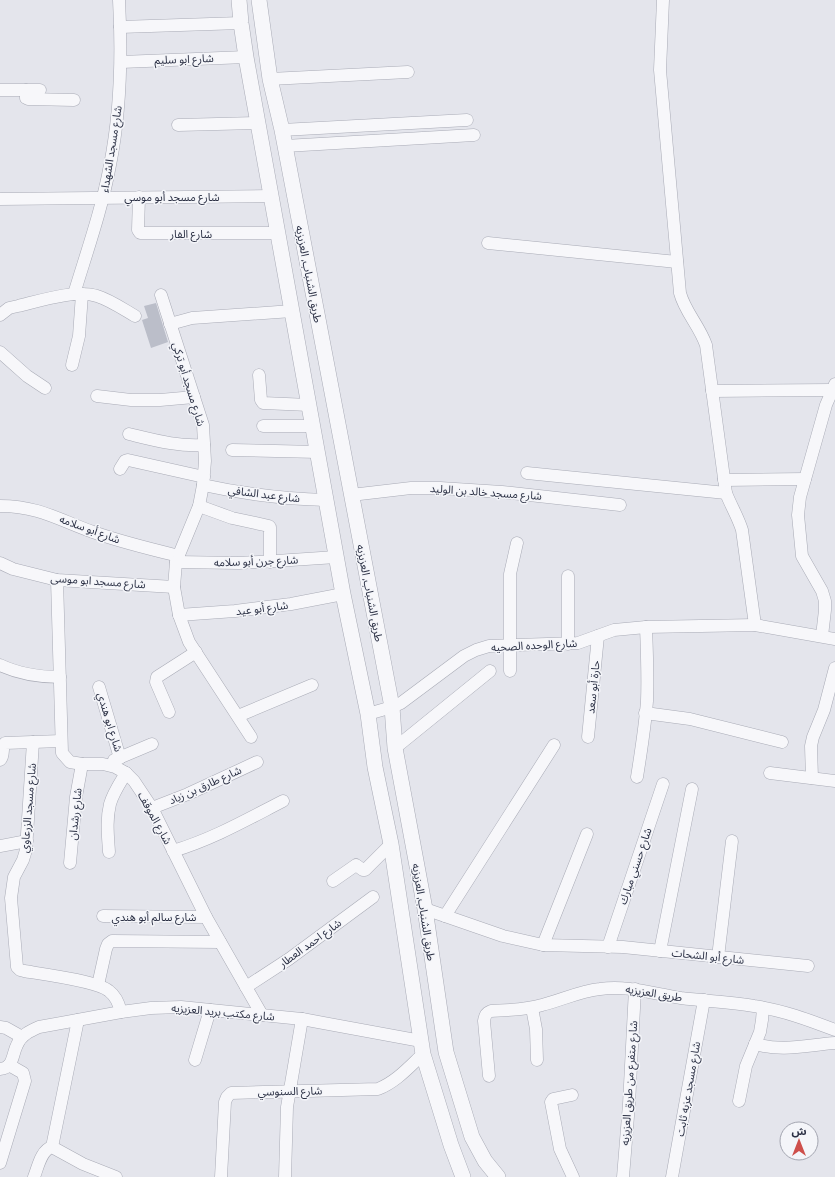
<svg xmlns="http://www.w3.org/2000/svg" width="835" height="1177" font-family="Cabin,'Noto Sans Arabic',sans-serif">
	<style>
		.building { fill: #bbbec9 }
		.lines { fill: none; stroke-linecap: round; stroke-linejoin: round }
		.minor-casing { stroke: #a9abb6; stroke-width: 13 }
		.tertiary-casing { stroke: #a9abb6; stroke-width: 16 }
		.minor { stroke: #f7f7fa; stroke-width: 12 }
		.tertiary { stroke: #f7f7fa; stroke-width: 15 }
		.labels { text-anchor: middle; dominant-baseline: central; stroke-width: 3; stroke-linejoin: round; paint-order: stroke }
		.street-label { font-size: 11px; fill: #2b3044; stroke: #f4f5f9 }
	</style>
	<rect width="100%" height="100%" fill="#e4e5ec"/>
	<polygon class="building" points="156,303 168,342 151,348 142,320 148,318 144,306"/>
	<g class="lines">
		<g class="minor-casing">
			<g id="minor">
				<path d="M663,0L660,70L680,293C685,312 699,325 706,345L726,493C731,506 738,517 742,530L755,625"/>
				<polyline points="120,27 241,23"/>
				<polyline points="121,62 246,57"/>
				<polyline points="270,79 408,72"/>
				<polyline points="0,90 40,90"/>
				<polyline points="26,90 26,98 28,99 74,100"/>
				<polyline points="178,125 259,123"/>
				<polyline points="282,130 467,120"/>
				<polyline points="285,146 474,135"/>
				<polyline points="139,197 138,230 140,233 278,233"/>
				<polyline points="0,199 272,196"/>
				<polyline points="488,243 677,262"/>
				<path d="M74,294C87,251 102,209 110,165C121,110 122,55 119,0"/>
				<polyline points="161,295 203,425 205,461 203,485 199,506 176,562 174,587 179,615 189,642 251,737"/>
				<path d="M0,315L9,308L18,306C39,301 76,289 97,296C110,300 123,309 135,316"/>
				<polyline points="170,324 192,318 292,311"/>
				<polyline points="0,352 27,376 45,388"/>
				<polyline points="72,365 79,336 82,294"/>
				<polyline points="259,375 261,400 263,403 309,405"/>
				<polyline points="712,391 832,390"/>
				<polyline points="97,396 131,400 160,400 194,397"/>
				<polyline points="263,426 313,426"/>
				<path d="M129,434C154,440 179,447 204,445"/>
				<polyline points="232,450 318,452"/>
				<polyline points="120,469 125,461 128,460 204,477"/>
				<polyline points="527,473 726,493"/>
				<polyline points="724,480 805,479"/>
				<path d="M203,485C244,494 284,499 326,500"/>
				<polyline points="351,495 411,488 440,488 502,492 620,505"/>
				<path d="M0,506C39,506 59,520 93,532C121,542 150,549 179,556"/>
				<polyline points="199,506 232,518 269,526 270,527 270,562"/>
				<polyline points="176,562 239,563 276,561 336,557"/>
				<polyline points="0,563 13,569 57,580 174,587"/>
				<polyline points="57,580 62,753 70,762 82,764 103,764 115,767 126,773 134,781 152,808 206,917 262,1015"/>
				<polyline points="179,615 235,611 291,604 343,594"/>
				<polyline points="822,636 825,610 825,601 822,591 802,556 798,515 800,497 826,405 835,384"/>
				<polyline points="568,644 568,576"/>
				<path d="M0,665C19,674 38,677 60,677"/>
				<polyline points="510,671 510,574 517,543"/>
				<polyline points="99,687 120,758"/>
				<polyline points="169,712 156,682 157,677 196,652"/>
				<polyline points="645,713 690,719 782,742"/>
				<polyline points="368,714 392,707 401,703 464,656 476,650 489,646 578,643 614,630 646,627 755,625 835,639"/>
				<polyline points="238,716 312,685"/>
				<polyline points="588,737 598,636"/>
				<path d="M33,742L26,850L23,860L14,877L11,898L17,967L20,970L24,971C42,974 97,981 109,991C116,996 119,1004 121,1012"/>
				<polyline points="395,748 490,671"/>
				<path d="M0,760C5,755 1,748 5,743L61,741"/>
				<polyline points="114,760 152,744"/>
				<polyline points="770,773 835,781"/>
				<path d="M637,777C641,752 645,727 647,701C648,677 647,652 646,627"/>
				<polyline points="812,778 811,746 813,737 824,710 835,668"/>
				<polyline points="152,808 188,794 257,762"/>
				<polyline points="0,846 27,841"/>
				<path d="M173,851C213,839 246,820 283,801"/>
				<path d="M109,852C108,836 106,820 110,804C113,793 120,783 126,773"/>
				<polyline points="70,863 76,797 82,764"/>
				<polyline points="333,881 356,865 363,870 365,870 391,844"/>
				<polyline points="425,909 503,936 543,945 623,947 808,966"/>
				<polyline points="103,916 206,917"/>
				<polyline points="445,916 554,745"/>
				<polyline points="543,945 587,834"/>
				<polyline points="608,947 663,784"/>
				<polyline points="660,951 692,789"/>
				<polyline points="718,957 732,841"/>
				<polyline points="98,985 106,949 108,944 112,941 220,942"/>
				<polyline points="246,987 289,959 373,897"/>
				<polyline points="532,1008 536,1029 537,1060"/>
				<polyline points="0,1027 6,1028 22,1037"/>
				<path d="M755,1044C783,1052 807,1045 835,1043"/>
				<polyline points="195,1060 210,1010"/>
				<path d="M0,1069C14,1068 12,1054 17,1045C21,1035 30,1031 39,1027L121,1012L151,1008L181,1007L302,1019L421,1041"/>
				<path d="M489,1076L484,1021C485,1015 486,1013 491,1011C508,1010 526,1010 542,1005C562,1000 580,991 600,989C628,985 654,994 681,998C705,1001 730,1002 754,1006C782,1010 809,1020 835,1030"/>
				<polyline points="572,1095 553,1099 551,1102 560,1149 573,1177"/>
				<polyline points="739,1101 746,1066 760,1032 762,1020 763,1008"/>
				<polyline points="52,1147 78,1020"/>
				<polyline points="0,1163 25,1081 23,1073 9,1065"/>
				<path d="M34,1177C38,1167 41,1150 52,1147L83,1164L116,1177"/>
				<path d="M221,1177L225,1102L227,1097L231,1093L378,1089C396,1082 409,1067 423,1054"/>
				<polyline points="285,1177 287,1107 302,1019"/>
				<polyline points="623,1177 629,1104 635,989"/>
				<polyline points="672,1177 704,1000"/>
			</g>
		</g>
		<g class="tertiary-casing">
			<g id="tertiary">
				<polyline points="239,0 241,23 246,57 343,594 368,714 375,767 391,844 423,1054 451,1145 463,1177"/>
				<polyline points="259,0 270,79 282,130 392,707 395,748 425,909 446,1052 472,1137 485,1161 498,1177"/>
			</g>
		</g>
		<use href="#minor" class="minor"/>
		<use href="#tertiary" class="tertiary"/>
	</g>
	<g class="labels">
		<g class="street-label">
			<text transform="translate(184 59) rotate(-2)">شارع ابو سليم</text>
			<text transform="translate(111 149) rotate(-81)">شارع مسجد الشهداء</text>
			<text x="172" y="197">شارع مسجد أبو موسي</text>
			<text x="191" y="234">شارع الفار</text>
			<text transform="translate(309 274) rotate(79)">طريق الشنباب, العزيزيه</text>
			<text transform="translate(189 384) rotate(73)">شارع مسجد أبو تركي</text>
			<text transform="translate(486 492) rotate(4)">شارع مسجد خالد بن الوليد</text>
			<text transform="translate(264 494) rotate(7)">شارع عبد الشافي</text>
			<text transform="translate(90 529) rotate(20)">شارع أبو سلامه</text>
			<text transform="translate(256 561) rotate(-2)">شارع جرن أبو سلامه</text>
			<text transform="translate(98 581) rotate(4)">شارع مسجد ابو موسى</text>
			<text transform="translate(370 593) rotate(79)">طريق الشنباب, العزيزيه</text>
			<text transform="translate(262 608) rotate(-7)">شارع أبو عيد</text>
			<text transform="translate(534 645) rotate(-3)">شارع الوحده الصحيه</text>
			<text transform="translate(593 687) rotate(-84)">حارة أبو سعد</text>
			<text transform="translate(110 722) rotate(73)">شارع ابو هندي</text>
			<text transform="translate(205 785) rotate(-24)">شارع طارق بن زياد</text>
			<text transform="translate(28 808) rotate(-85)">شارع مسجد الزرعاوي</text>
			<text transform="translate(75 814) rotate(-84)">شارع رشدان</text>
			<text transform="translate(155 818) rotate(61)">شارع الموقف</text>
			<text transform="translate(635 866) rotate(-71)">شارع حسني مبارك</text>
			<text transform="translate(424 912) rotate(81)">طريق الشنباب, العزيزيه</text>
			<text x="154" y="917">شارع سالم أبو هندي</text>
			<text transform="translate(310 943) rotate(-36)">شارع احمد العطار</text>
			<text transform="translate(708 956) rotate(6)">شارع أبو الشحات</text>
			<text transform="translate(654 993) rotate(9)">طريق العزيزيه</text>
			<text transform="translate(223 1012) rotate(5)">شارع مكتب بريد العزيزيه</text>
			<text transform="translate(629 1083) rotate(-86)">شارع متفرع من طريق العزيزيه</text>
			<text transform="translate(688 1089) rotate(-80)">شارع مسجد عزبه ثابت</text>
			<text transform="translate(290 1091) rotate(-1)">شارع السنوسي</text>
		</g>
	</g>
	<g transform="translate(799 1141)"><circle r="19" fill="#f4f5f9" stroke="#a4a6b1"/>
	<path d="M0-3L7 15L0 10L-7 15Z" fill="#ce4f4b"/>
	<text y="-6" font-size="11" font-weight="bold" text-anchor="middle" fill="#2b3044">ش</text>
	</g>
</svg>
